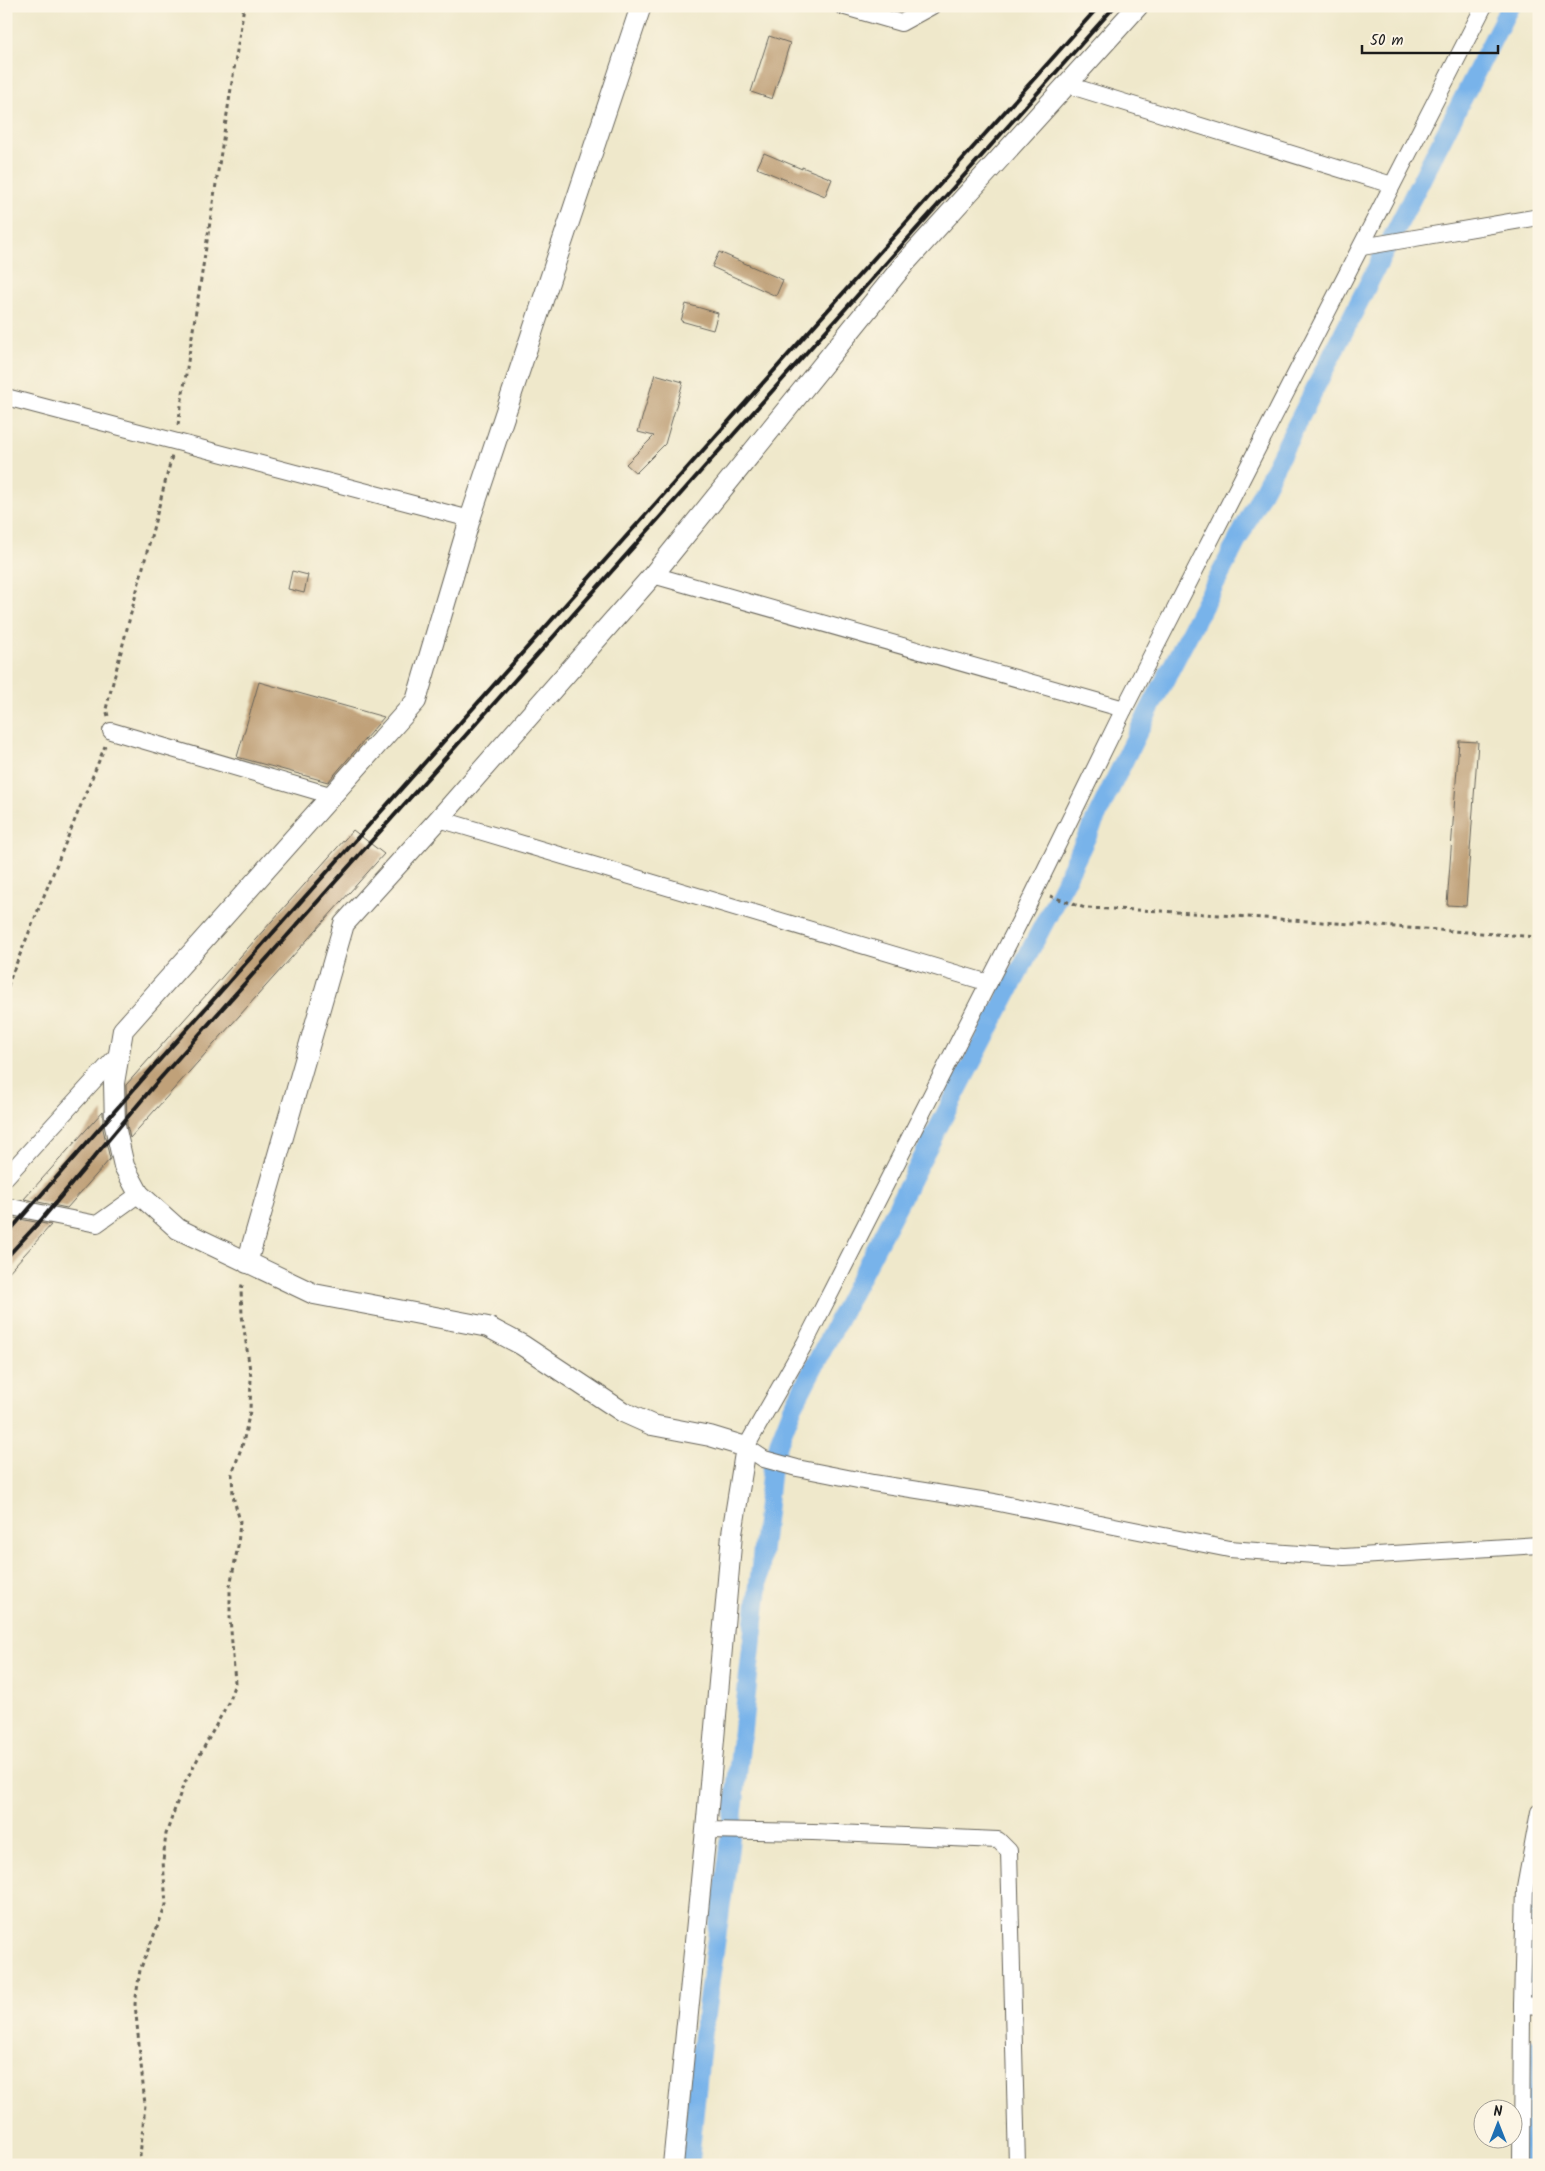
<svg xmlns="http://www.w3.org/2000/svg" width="1545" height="2171" font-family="Kalam,sans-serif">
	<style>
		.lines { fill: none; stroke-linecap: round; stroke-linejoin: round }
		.canal { stroke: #78b3ea; stroke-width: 19 }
		.building { fill: #c0a179 }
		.minor-casing { stroke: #666359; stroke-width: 18 }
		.tertiary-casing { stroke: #666359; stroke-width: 22 }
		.path { stroke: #666359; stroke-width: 3; stroke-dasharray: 4 4; stroke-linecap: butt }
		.minor { stroke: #fff; stroke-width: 16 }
		.tertiary { stroke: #fff; stroke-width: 20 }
		.rail { stroke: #1c1c1c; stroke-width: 4 }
	</style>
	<rect width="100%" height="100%" fill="#fcf5e5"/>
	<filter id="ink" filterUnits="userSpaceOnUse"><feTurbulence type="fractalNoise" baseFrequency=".02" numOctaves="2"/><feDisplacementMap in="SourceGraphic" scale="10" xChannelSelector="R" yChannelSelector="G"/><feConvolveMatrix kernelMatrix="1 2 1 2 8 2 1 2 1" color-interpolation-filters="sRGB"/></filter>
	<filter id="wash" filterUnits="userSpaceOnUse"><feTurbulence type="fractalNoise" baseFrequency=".0096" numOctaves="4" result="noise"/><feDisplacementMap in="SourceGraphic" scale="20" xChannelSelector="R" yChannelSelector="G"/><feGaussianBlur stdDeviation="1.12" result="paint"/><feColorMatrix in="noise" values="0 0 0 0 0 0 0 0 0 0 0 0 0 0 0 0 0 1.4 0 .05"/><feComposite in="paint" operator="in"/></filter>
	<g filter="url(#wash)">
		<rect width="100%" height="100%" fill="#efe8cb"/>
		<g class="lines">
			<g class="canal">
				<polyline points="1530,1995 1534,1915 1539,1888"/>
				<polyline points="1530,2049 1531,2165"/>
				<polyline points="689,2165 702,2039 729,1851 771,1472 779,1442 792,1409 1050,912 1144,720 1229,557 1510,6"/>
			</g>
		</g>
		<g id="blocks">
			<g class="building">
				<polygon points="769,36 790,43 772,99 751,92"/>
				<polygon points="764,153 802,169 802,167 832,179 825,196 757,168"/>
				<polygon points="719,252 783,280 776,296 712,267"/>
				<polygon points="686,304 718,313 713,330 681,321"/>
				<polygon points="655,374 683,382 665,444 636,473 626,464 654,436 638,432"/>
				<polygon points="292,571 308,575 304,593 288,589"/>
				<polygon points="259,682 384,717 328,782 237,757"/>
				<polygon points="1459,741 1478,742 1466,906 1447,905"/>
				<polygon points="353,830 384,854 130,1138 127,1125 126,1085"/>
				<polygon points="103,1111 103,1129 110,1159 67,1208 24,1199"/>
				<polygon points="9,1217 51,1225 6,1275 6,1220"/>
			</g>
		</g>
	</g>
	<g filter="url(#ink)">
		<use href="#blocks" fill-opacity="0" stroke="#666359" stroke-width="1"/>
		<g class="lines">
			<g class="minor-casing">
				<g id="minor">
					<polyline points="842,6 901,23 932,6"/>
					<polyline points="1484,6 1124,709 1026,909 805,1343 746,1447 764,1459 797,1468 873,1483 994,1502 1229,1549 1344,1557 1539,1545"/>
					<polyline points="1068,85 1392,185"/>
					<polyline points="1362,247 1539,217"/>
					<polyline points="6,397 470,519"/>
					<polyline points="653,575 1124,709"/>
					<polyline points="111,731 333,796"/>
					<polyline points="439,819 989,983"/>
					<polyline points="6,1177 119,1053"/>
					<polyline points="6,1206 97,1224 139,1194"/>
					<polyline points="706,1830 813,1832 998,1840 1009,1851 1017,2165"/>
					<polyline points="1522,2005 1539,2006"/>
					<polyline points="1521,2165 1522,2005 1525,1888 1539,1812"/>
				</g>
			</g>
			<g class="tertiary-casing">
				<g id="tertiary">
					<polyline points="641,6 470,519 416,701 123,1030 114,1083 115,1126 124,1166 139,1194 178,1229 314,1294 488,1327 522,1345 623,1412 652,1425 710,1436 746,1447 732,1534 706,1830 673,2165"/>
					<polyline points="247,1263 344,924 439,819 653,575 905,263 1138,6"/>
				</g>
			</g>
			<g class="path">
				<polyline points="178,425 244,6"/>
				<polyline points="108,716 106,709 172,456"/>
				<polyline points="1050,896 1085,908 1162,911 1539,937"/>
				<polyline points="6,994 10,979 105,746"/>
				<polyline points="142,2165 140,2156 145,2105 135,2004 140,1970 166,1905 163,1861 166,1834 183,1786 228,1703 235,1683 230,1617 230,1586 238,1546 240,1521 233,1496 232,1474 243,1443 250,1411 251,1377 242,1315 241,1289 243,1281"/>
			</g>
			<use href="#minor" class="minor"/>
			<use href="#tertiary" class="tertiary"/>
			<g class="rail">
				<polyline points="6,1235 148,1073 1099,6"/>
				<polyline points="6,1258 42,1219 157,1082 1115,6"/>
			</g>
		</g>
	</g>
	<rect width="1545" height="2171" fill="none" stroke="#fcf5e5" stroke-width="25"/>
	<g transform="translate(1498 2124)"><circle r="24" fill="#fcf5e5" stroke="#a29e95"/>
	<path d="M0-4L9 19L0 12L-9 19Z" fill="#1f6fb2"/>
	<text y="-8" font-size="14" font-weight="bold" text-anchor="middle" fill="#1c1c1c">N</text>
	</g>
	<path d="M1362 45v8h136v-8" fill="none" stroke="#1c1c1c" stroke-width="2.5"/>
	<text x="1370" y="45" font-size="15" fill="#1c1c1c" stroke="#fcf5e5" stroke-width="4" paint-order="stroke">50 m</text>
</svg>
